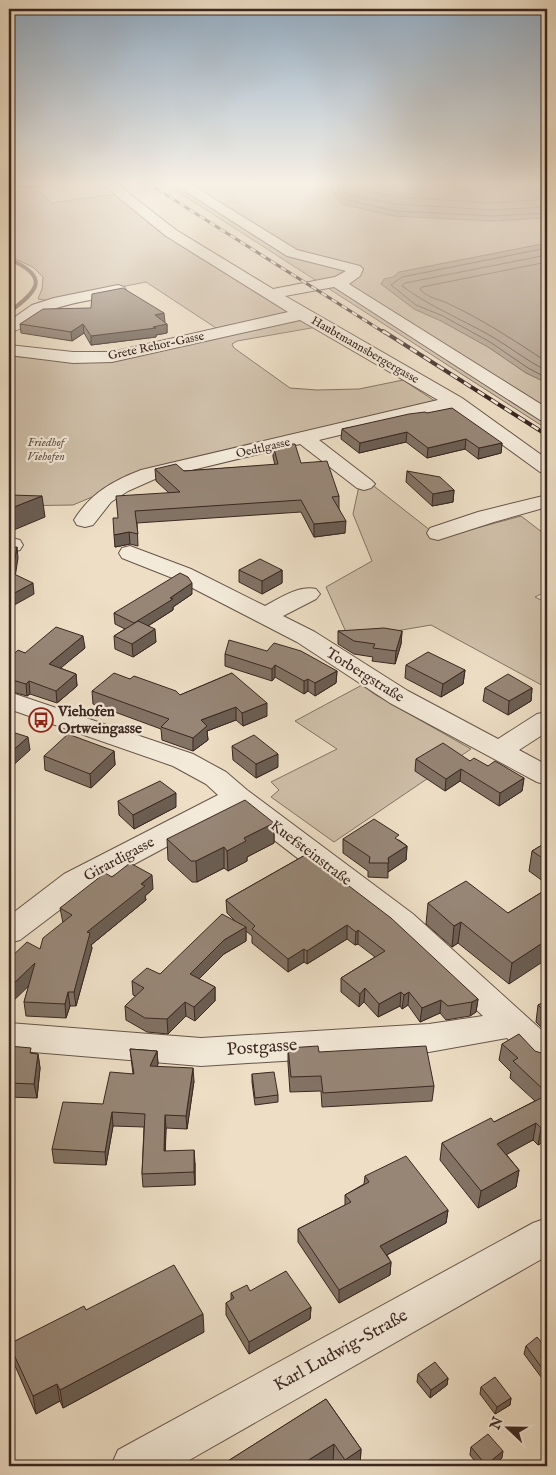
<svg xmlns="http://www.w3.org/2000/svg" width="556" height="1475" font-family="'IM FELL English',serif">
	<style>
		.green { fill: #cfbfa9; stroke: #847364 }
		.water { fill: #b0a08d; stroke: #817061 }
		.lines { fill: none; stroke-linecap: round; stroke-linejoin: round }
		.shore { stroke: #756456; stroke-width: 1 }
		.stream { stroke: #817061; stroke-width: 4 }
		.minor-casing { stroke: #675549; stroke-width: 2 }
		.minor { fill: #f3ead9; fill-rule: evenodd }
		.rail-far1-casing { stroke: #3a2720; stroke-width: 3 }
		.rail-casing { stroke: #3a2720; stroke-width: 4 }
		.rail-far1 { stroke: #f3ead9; stroke-width: 2; stroke-dasharray: 6; stroke-linecap: butt }
		.rail { stroke: #f3ead9; stroke-width: 2.5; stroke-dasharray: 8; stroke-linecap: butt }
		.wall { fill: #827365; stroke: #3a2720 }
		.shaded-wall { fill: #6a5e53; stroke: #3a2720 }
		.building { fill: #978676; stroke: #3a2720 }
		.labels { text-anchor: middle; dominant-baseline: central; stroke-width: 4.5; stroke-linejoin: round; paint-order: stroke }
		.far-street-label { font-size: 12px; fill: #3a2720; stroke: #f3ead9 }
		.far-park-label { font-size: 12px; font-style: italic; fill: #5f4d42; stroke: #f3ead9 }
		.street-label { font-size: 15px; fill: #3a2720; stroke: #f3ead9 }
		.poi-label { font-size: 15px; font-weight: bold; fill: #3a2720; stroke: #f3ead9; text-anchor: start }
		.near-street-label { font-size: 18px; fill: #3a2720; stroke: #f3ead9 }
	</style>
	<rect width="100%" height="100%" fill="#eddec5"/>
	<filter id="stains"><feTurbulence type="fractalNoise" baseFrequency=".004" numOctaves="4"/><feColorMatrix values="0 0 0 0 .2 0 0 0 0 .09 0 0 0 0 .02 0 0 0 .5 -.17"/></filter>
	<radialGradient id="worn" r=".72"><stop offset=".6" stop-color="#630" stop-opacity="0"/><stop offset="1" stop-color="#630" stop-opacity=".3"/></radialGradient>
	<g class="green">
		<polygon points="166,184 547,184 547,429"/>
		<polygon points="9,192 40,192 52,203 116,194 291,312 219,330 146,282 50,301 38,299 42,289 43,277 33,267 9,256"/>
		<polygon points="298,319 305,320 317,327 237,341 232,344 234,348 290,388 317,390 359,389 403,380 438,403 109,486 92,497 73,505 9,506 9,356 65,361"/>
		<polygon points="370,483 440,538 521,516 547,536 547,591 535,597 547,603 547,688 431,625 349,639 326,587 372,561 353,514 359,486"/>
		<polygon points="362,685 374,694 471,749 334,842 271,797 279,790 271,782 337,749 295,721"/>
	</g>
	<g class="water">
		<path d="M332,184H547V218L492,221L394,216L345,205C336,200 332,195 332,184Z"/>
		<polygon points="547,243 547,383 526,373 488,347 441,321 414,309 381,284 384,279 393,277 399,272"/>
	</g>
	<g class="lines">
		<g class="shore">
			<polyline points="337,184 339,194 347,200 395,211 492,216 547,213"/>
			<polyline points="343,184 343,189 349,195 395,204 492,210 547,207"/>
			<polyline points="351,184 352,188 396,197 492,203 547,199"/>
			<polyline points="547,248 402,277 391,285 416,305 443,316 490,342 528,368 547,378"/>
			<path d="M547,255L405,283L402,286C429,306 461,319 491,336C510,347 527,361 547,371"/>
			<path d="M547,262L422,287L420,289C426,297 438,299 447,303C482,319 515,341 547,362"/>
		</g>
		<path class="stream" d="M9,259C50,277 39,290 9,312"/>
		<g class="minor-casing">
			<g id="minor">
				<path d="M102,184H117L176,230L273,289L335,277L346,271L287,256L174,184H190L297,250L360,266L363,269L360,276L349,284L547,408V422L540,420L334,287L285,296L462,398L547,459V474L540,472L452,408L319,440L371,480L375,484L371,488L364,490L357,488L300,444L155,479L128,491L111,502L93,525L85,527L77,525L74,520C90,494 112,481 141,470L438,400L300,320L112,362L73,363L9,355V345L73,352H112L288,312L166,236Z"/>
				<path d="M118,285L124,287L126,290L124,293C98,300 71,301 46,312C33,317 23,330 9,333V321L32,305L54,298Z"/>
				<polygon points="547,495 547,507 494,522 438,540 430,538 427,533 430,528 478,512"/>
				<polygon points="12,538 20,540 23,545 20,550 9,553 9,539"/>
				<path d="M130,546L191,569L265,606C280,598 299,585 316,589L320,594L316,599L283,616L315,632L408,691L498,739L537,714L547,712V732L519,750L547,765V785L537,782L390,703L297,642L175,579L122,558L119,553L122,548Z"/>
				<polygon points="9,692 193,754 226,772 247,790 413,914 547,1035 547,1071 534,1067 507,1038 429,1052 201,1066 9,1050 9,1023 201,1038 429,1024 483,1016 391,930 235,810 86,890 20,940 9,943 9,916 64,874 218,795 206,784 173,766 9,709"/>
				<polygon points="547,1218 547,1256 179,1466 111,1466 118,1450 533,1223"/>
			</g>
		</g>
		<use href="#minor" class="minor"/>
		<g class="rail-far1-casing">
			<polyline id="rail-far1" points="149,184 385,333"/>
		</g>
		<g class="rail-casing">
			<polyline id="rail" points="383,331 547,435"/>
		</g>
		<use href="#rail-far1" class="rail-far1"/>
		<use href="#rail" class="rail"/>
	</g>
	<g class="wall">
		<polygon points="164,322 167,324 167,333 156,335 156,337 91,345 84,333 72,341 21,333 20,324"/>
		<polygon points="427,413 502,443 501,453 478,459 465,449 427,458 406,442 359,453 341,439 342,429"/>
		<polygon points="273,445 301,463 339,496 339,508 345,533 314,537 301,512 137,523 138,546 130,544 115,547 118,518 169,493 156,481 155,469 184,471 275,465 273,457"/>
		<polygon points="407,471 454,490 453,502 432,506 406,482"/>
		<polygon points="547,502 547,519 542,515 544,503"/>
		<polygon points="239,570 282,570 282,583 262,594 239,582"/>
		<polygon points="192,594 173,607 173,610 148,626 156,642 133,657 115,649 114,636 125,629 115,624 114,613"/>
		<polygon points="338,631 402,631 401,644 395,664 372,661 373,657 354,654 338,644"/>
		<polygon points="85,648 60,668 76,674 77,686 57,703 30,694 27,696 9,691 9,651 15,653 25,653"/>
		<polygon points="225,654 337,671 336,683 315,696 308,691 304,694 275,677 272,681 225,666"/>
		<polygon points="406,665 465,670 463,684 441,697 405,678"/>
		<polygon points="232,673 267,716 243,726 236,720 207,731 208,740 193,751 162,740 161,729 93,704 92,691 130,679 180,695"/>
		<polygon points="485,688 532,688 531,701 508,715 483,701"/>
		<polygon points="232,746 278,767 256,778 233,760"/>
		<polygon points="114,751 115,765 91,788 45,770 44,756"/>
		<polygon points="416,759 470,761 488,766 524,778 522,791 499,806 460,781 445,791 415,771"/>
		<polygon points="118,801 176,807 134,829 119,815"/>
		<polygon points="274,823 274,843 247,857 247,861 228,871 224,868 197,882 192,882 168,860 167,839"/>
		<polygon points="343,839 399,840 407,846 406,860 388,872 388,878 368,877 368,871 343,853"/>
		<polygon points="547,842 547,884 529,871 532,851"/>
		<polygon points="307,854 478,999 476,1012 470,1016 446,1020 440,1013 420,1022 408,1005 402,1009 400,1006 378,1017 364,1002 359,1007 341,992 341,978 375,957 358,944 355,945 347,939 307,964 304,962 288,972 252,943 252,936 246,931 246,941 224,954 199,979 215,987 215,1001 195,1021 186,1016 168,1034 147,1032 126,1020 125,1006 136,996 133,995 132,981 160,974 235,921 227,913 226,900"/>
		<polygon points="112,877 153,889 145,896 146,900 91,945 92,948 76,1006 70,1006 66,1018 26,1016 24,1002 40,949 63,923 60,908"/>
		<polygon points="547,889 509,984 458,943 452,947 426,924 428,903 508,913"/>
		<polygon points="547,1001 547,1033 536,1022 538,1005"/>
		<polygon points="502,1044 547,1055 547,1140 538,1145 533,1140 506,1154 519,1170 516,1187 478,1208 440,1160 442,1143 494,1122 535,1101 510,1078 511,1072 499,1060"/>
		<polygon points="9,1046 32,1053 38,1054 40,1068 37,1098 9,1097"/>
		<polygon points="288,1048 319,1052 434,1086 432,1101 322,1107 321,1091 290,1092 288,1063"/>
		<polygon points="130,1049 157,1051 158,1064 157,1066 194,1081 187,1129 166,1128 165,1151 195,1163 195,1185 143,1187 142,1174 144,1127 113,1126 106,1165 54,1163 52,1149 103,1104 133,1074"/>
		<polygon points="252,1074 278,1095 278,1102 255,1105 252,1082"/>
		<polygon points="365,1176 448,1210 446,1223 387,1255 391,1262 390,1275 339,1303 298,1242 298,1229 345,1205 345,1195 364,1184"/>
		<polygon points="231,1293 311,1307 310,1319 249,1354 226,1315 226,1303 231,1300"/>
		<polygon points="86,1310 204,1332 63,1408 60,1401 36,1414 13,1361 9,1344"/>
		<polygon points="526,1346 547,1349 547,1385 524,1354"/>
		<polygon points="418,1374 448,1378 447,1385 430,1398 417,1382"/>
		<polygon points="481,1387 511,1398 510,1405 495,1414 480,1394"/>
		<polygon points="326,1399 361,1449 360,1466 336,1466 333,1462 327,1466 220,1466"/>
		<polygon points="471,1447 502,1458 492,1466 479,1466 470,1455"/>
	</g>
	<g class="shaded-wall">
		<polygon points="13,184 56,184 27,189 26,186 13,188"/>
		<polygon points="164,313 165,322 156,324 155,315"/>
		<polygon points="83,324 84,333 72,341 71,332"/>
		<polygon points="167,324 167,333 156,335 156,337 91,345 91,336"/>
		<polygon points="407,432 406,442 359,453 360,443"/>
		<polygon points="466,439 465,449 427,458 428,448"/>
		<polygon points="502,443 501,453 478,459 479,448"/>
		<polygon points="12,490 14,507 42,496 45,517 9,532 9,509"/>
		<polygon points="454,490 453,502 432,506 433,494"/>
		<polygon points="346,521 345,533 314,537 314,524"/>
		<polygon points="129,532 130,544 115,547 114,535"/>
		<polygon points="17,547 18,558 14,584 12,573"/>
		<polygon points="282,570 282,583 262,594 262,581"/>
		<polygon points="33,583 34,594 9,608 9,596"/>
		<polygon points="192,583 192,594 173,607 173,610 135,634 134,623"/>
		<polygon points="155,629 156,642 133,657 132,644"/>
		<polygon points="402,631 401,644 395,664 396,651"/>
		<polygon points="83,636 85,648 50,677 49,664"/>
		<polygon points="275,665 275,677 272,681 272,669"/>
		<polygon points="465,670 463,684 441,697 443,684"/>
		<polygon points="337,671 336,683 315,696 315,683"/>
		<polygon points="76,674 77,686 57,703 56,691"/>
		<polygon points="308,679 308,691 304,694 304,681"/>
		<polygon points="29,681 30,694 27,696 26,684"/>
		<polygon points="532,688 531,701 508,715 509,701"/>
		<polygon points="267,703 267,716 243,726 242,713"/>
		<polygon points="236,707 236,720 207,731 208,740 193,751 193,738 201,720"/>
		<polygon points="28,737 30,750 9,769 9,754"/>
		<polygon points="114,751 115,765 91,788 90,774"/>
		<polygon points="278,754 278,767 256,778 256,764"/>
		<polygon points="461,769 460,781 445,791 446,779"/>
		<polygon points="524,778 522,791 499,806 500,793"/>
		<polygon points="176,793 176,807 134,829 133,815"/>
		<polygon points="274,823 274,843 247,857 247,861 228,871 227,851 244,838"/>
		<polygon points="407,846 406,860 388,872 388,858"/>
		<polygon points="224,847 224,868 197,882 196,861"/>
		<polygon points="152,875 153,889 145,896 146,900 91,945 92,948 76,1006 74,992 87,932"/>
		<polygon points="461,922 458,943 452,947 454,926"/>
		<polygon points="347,925 347,939 307,964 307,951"/>
		<polygon points="246,927 246,941 224,954 190,988 190,974 224,940"/>
		<polygon points="358,930 358,944 355,945 356,932"/>
		<polygon points="547,940 547,959 509,984 512,963"/>
		<polygon points="304,949 304,962 288,972 288,959"/>
		<polygon points="35,963 37,978 9,1005 9,988"/>
		<polygon points="215,987 215,1001 195,1021 194,1007"/>
		<polygon points="365,988 364,1002 359,1007 360,994"/>
		<polygon points="68,992 70,1006 66,1018 65,1004"/>
		<polygon points="401,992 400,1006 378,1017 379,1004"/>
		<polygon points="409,992 408,1005 402,1009 404,995"/>
		<polygon points="478,999 476,1012 470,1016 472,1002"/>
		<polygon points="441,1000 440,1013 420,1022 422,1008"/>
		<polygon points="185,1002 186,1016 168,1034 167,1019"/>
		<polygon points="157,1051 158,1064 151,1079 150,1066"/>
		<polygon points="38,1054 40,1068 37,1098 34,1084"/>
		<polygon points="193,1068 194,1081 187,1129 186,1116"/>
		<polygon points="112,1112 113,1126 106,1165 105,1152"/>
		<polygon points="165,1115 166,1128 165,1164 164,1151"/>
		<polygon points="536,1123 533,1140 495,1161 497,1144"/>
		<polygon points="547,1125 547,1140 538,1145 541,1128"/>
		<polygon points="194,1150 195,1163 195,1185 194,1172"/>
		<polygon points="519,1170 516,1187 478,1208 481,1191"/>
		<polygon points="448,1210 446,1223 379,1259 380,1246"/>
		<polygon points="391,1262 390,1275 339,1303 339,1290"/>
		<polygon points="311,1307 310,1319 249,1354 249,1342"/>
		<polygon points="203,1314 204,1332 63,1408 60,1390"/>
		<polygon points="448,1378 447,1385 430,1398 431,1390"/>
		<polygon points="57,1384 60,1401 36,1414 33,1396"/>
		<polygon points="511,1398 510,1405 495,1414 497,1407"/>
		<polygon points="334,1444 333,1462 327,1466 299,1466"/>
		<polygon points="361,1449 360,1466 345,1466 345,1460"/>
		<polygon points="503,1451 502,1458 492,1466 486,1466 486,1465"/>
	</g>
	<g class="building">
		<polygon points="123,288 164,313 155,315 167,324 153,327 156,328 91,336 83,324 71,332 20,324 43,309 91,308 92,294"/>
		<polygon points="452,408 502,443 479,448 466,439 428,448 407,432 360,443 342,429 409,414 425,412 427,413"/>
		<polygon points="295,444 301,463 327,461 339,496 332,497 346,521 314,524 301,500 135,511 138,534 129,532 114,535 113,518 118,518 116,496 180,492 155,469 176,464 184,471 278,464 273,445"/>
		<polygon points="407,471 440,477 454,490 433,494"/>
		<polygon points="9,490 12,490 11,495 42,496 9,509"/>
		<polygon points="9,547 17,547 12,573 33,583 9,596"/>
		<polygon points="260,559 282,570 262,581 239,570"/>
		<polygon points="180,573 188,577 192,583 170,598 173,599 134,623 114,613"/>
		<polygon points="138,621 155,629 132,644 114,636"/>
		<polygon points="56,627 83,636 49,664 76,674 56,691 29,681 26,684 9,679 9,651 15,653 18,650 25,653"/>
		<polygon points="384,628 402,631 396,651 373,648 375,644 354,641 338,631"/>
		<polygon points="229,640 267,651 274,643 301,651 337,671 315,683 308,679 304,681 275,665 272,669 225,654"/>
		<polygon points="428,652 465,670 443,684 406,665"/>
		<polygon points="114,673 130,679 134,676 176,691 180,695 232,673 267,703 242,713 236,707 201,720 207,726 193,738 161,727 169,719 92,691"/>
		<polygon points="508,674 532,688 509,701 485,688"/>
		<polygon points="9,731 28,737 9,754"/>
		<polygon points="68,734 114,751 90,774 44,756"/>
		<polygon points="254,735 278,754 256,764 232,746"/>
		<polygon points="443,743 470,761 474,758 488,766 495,761 524,778 500,793 461,769 446,779 416,759"/>
		<polygon points="160,781 176,793 133,815 118,801"/>
		<polygon points="245,800 274,823 244,838 246,841 227,851 224,847 196,861 191,861 167,839"/>
		<polygon points="374,819 399,835 395,838 407,846 388,858 389,863 369,863 370,857 343,839"/>
		<polygon points="547,842 547,861 532,851"/>
		<polygon points="307,854 391,918 478,999 472,1002 448,1006 441,1000 422,1008 409,992 404,995 401,992 379,1004 365,988 360,994 341,978 385,951 358,930 356,932 347,925 307,951 304,949 288,959 252,929 255,926 226,900"/>
		<polygon points="130,863 152,875 141,884 145,886 87,932 90,933 74,992 68,992 65,1004 24,1002 35,963 9,988 9,959 27,942 40,949 43,938 72,915 60,908 105,873 112,877"/>
		<polygon points="466,881 508,913 547,889 547,940 512,963 461,922 454,926 428,903"/>
		<polygon points="222,914 246,927 224,940 190,974 215,987 194,1007 185,1002 167,1019 145,1018 125,1006 144,988 132,981 147,968 160,974"/>
		<polygon points="547,1001 547,1014 538,1005"/>
		<polygon points="519,1034 535,1051 547,1055 547,1093 513,1061 518,1058 502,1044"/>
		<polygon points="9,1046 31,1048 30,1053 38,1054 34,1084 9,1083"/>
		<polygon points="318,1046 319,1052 426,1046 434,1086 323,1093 321,1076 291,1077 288,1048"/>
		<polygon points="130,1049 157,1051 150,1066 193,1068 186,1116 165,1115 164,1151 194,1150 194,1172 142,1174 145,1114 112,1112 105,1152 52,1149 63,1102 103,1104 110,1072 134,1074"/>
		<polygon points="274,1072 278,1095 255,1098 252,1074"/>
		<polygon points="547,1095 547,1125 541,1128 536,1123 497,1144 519,1170 481,1191 442,1143 491,1118 494,1122"/>
		<polygon points="406,1156 448,1210 380,1246 391,1262 339,1290 298,1229 351,1202 345,1195 369,1182 365,1176"/>
		<polygon points="174,1265 203,1314 60,1390 57,1384 33,1396 9,1344 84,1306 86,1310"/>
		<polygon points="286,1271 311,1307 249,1342 226,1303 234,1298 231,1293 247,1285 250,1291"/>
		<polygon points="537,1337 547,1349 547,1375 526,1346"/>
		<polygon points="435,1362 448,1378 431,1390 418,1374"/>
		<polygon points="495,1377 511,1398 497,1407 481,1387"/>
		<polygon points="326,1399 361,1449 345,1460 334,1444 299,1466 220,1466"/>
		<polygon points="488,1434 503,1451 486,1465 471,1447"/>
		<polygon points="433,1460 437,1466 422,1466"/>
	</g>
	<linearGradient id="sky" x2="0" y2="1"><stop stop-color="#91acc4"/><stop offset="0.47" stop-color="#f7f0e5"/><stop offset="1" stop-color="#f7f0e5" stop-opacity="0"/></linearGradient>
	<rect width="556" height="391" fill="url(#sky)"/>
	<defs>
		<g id="bus-ring" transform="scale(1.25)"><circle r="9.5" fill="#f3ead9" stroke="#8f2418" stroke-width="1.5"/><path d="M-5-6H5V4H4V6H2V4H-2V6H-4V4H-5ZM-3.5-4V0h7V-4ZM-3.5 1.2v1.5H-2V1.2ZM2 1.2v1.5H3.5V1.2Z" fill="#8f2418"/></g>
	</defs>
	<g fill-rule="evenodd">
		<use href="#bus-ring" x="41" y="720"/>
	</g>
	<g class="labels">
		<g class="far-street-label">
			<text transform="translate(156 346) rotate(-12)">Grete Rehor-Gasse</text>
			<text transform="translate(365 350) rotate(30)">Haubtmannsbergergasse</text>
			<text transform="translate(263 448) rotate(-13)">Oedtlgasse</text>
		</g>
		<g class="far-park-label">
			<text x="46" y="442">Friedhof<tspan x="46" dy="14">Viehofen</tspan></text>
		</g>
		<g class="street-label">
			<text transform="translate(365 675) rotate(32)">Torbergstraße</text>
			<text transform="translate(311 853) rotate(37)">Kuefsteinstraße</text>
			<text transform="translate(119 859) rotate(-28)">Girardigasse</text>
		</g>
		<g class="poi-label">
			<text x="58" y="711">Viehofen<tspan x="58" dy="17">Ortweingasse</tspan></text>
		</g>
		<g class="near-street-label">
			<text transform="translate(262 1048) rotate(-4)">Postgasse</text>
			<text transform="translate(341 1351) rotate(-29)">Karl Ludwig-Straße</text>
		</g>
	</g>
	<rect width="556" height="1475" fill="none" stroke="#eddec5" stroke-width="30"/>
	<rect x="10" y="10" width="536" height="1455" fill="none" stroke="#3a2720" stroke-width="2.5"/>
	<rect x="15" y="15" width="526" height="1445" fill="none" stroke="#3a2720"/>
	<g transform="translate(508 1428) rotate(292)" stroke="#f3ead9" stroke-width="4" paint-order="stroke">
	<path d="M0-4L9 19L0 12L-9 19Z" fill="#3a2720"/>
	<text y="-8" font-size="14" font-weight="bold" text-anchor="middle" fill="#3a2720">N</text>
	</g>
	<rect width="100%" height="100%" filter="url(#stains)"/>
	<rect width="100%" height="100%" fill="url(#worn)"/>
</svg>
